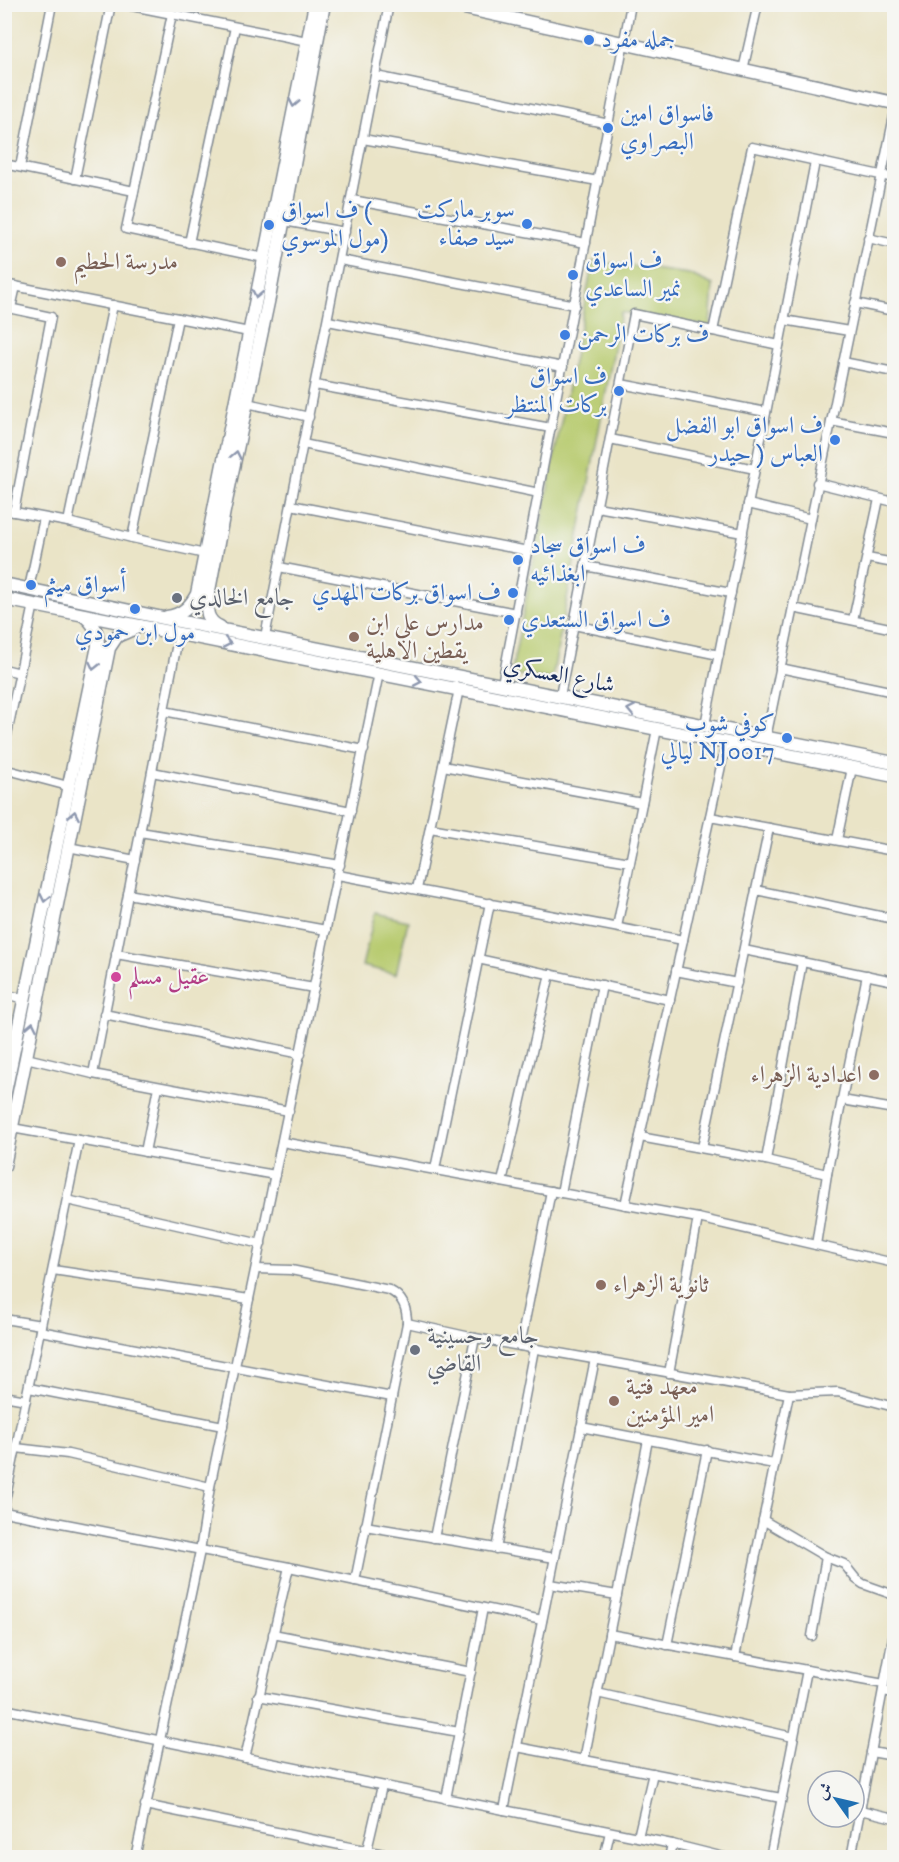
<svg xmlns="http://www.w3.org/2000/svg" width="899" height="1862" font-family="'IM FELL DW Pica',Amiri,serif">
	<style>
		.green { fill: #b8cb6f; stroke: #6a7d66; stroke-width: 1.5 }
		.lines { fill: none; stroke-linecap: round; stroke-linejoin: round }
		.street-casing { stroke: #828a92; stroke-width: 11 }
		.secondary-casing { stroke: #828a92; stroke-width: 15 }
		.street { stroke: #fff; stroke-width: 8 }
		.secondary { stroke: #fff; stroke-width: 12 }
		.oneway { stroke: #8d97ae }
		.shop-dot { fill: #3f7fe0; stroke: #f6f6f2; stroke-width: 2 }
		.education-dot { fill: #8d6e63; stroke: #f6f6f2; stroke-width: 2 }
		.worship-dot { fill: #6b7280; stroke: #f6f6f2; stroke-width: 2 }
		.hotel-dot { fill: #d1479c; stroke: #f6f6f2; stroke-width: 2 }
		.labels { text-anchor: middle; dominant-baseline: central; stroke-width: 4.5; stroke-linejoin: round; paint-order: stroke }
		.shop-label { font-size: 24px; fill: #366cbe; stroke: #f6f6f2; text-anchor: start }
		.education-label { font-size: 24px; fill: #785e54; stroke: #f6f6f2; text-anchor: start }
		.worship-label { font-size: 24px; fill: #5b616d; stroke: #f6f6f2; text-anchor: start }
		.street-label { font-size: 24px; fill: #1b2f5e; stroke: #f6f6f2 }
		.hotel-label { font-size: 24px; fill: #b23c85; stroke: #f6f6f2; text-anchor: start }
	</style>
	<rect width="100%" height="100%" fill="#f6f6f2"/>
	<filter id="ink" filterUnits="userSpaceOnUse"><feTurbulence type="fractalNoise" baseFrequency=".0167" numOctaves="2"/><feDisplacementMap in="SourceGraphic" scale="12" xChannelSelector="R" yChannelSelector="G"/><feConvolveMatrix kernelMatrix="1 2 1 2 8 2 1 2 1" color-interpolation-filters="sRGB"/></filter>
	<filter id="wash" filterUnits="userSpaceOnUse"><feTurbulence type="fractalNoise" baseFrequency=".008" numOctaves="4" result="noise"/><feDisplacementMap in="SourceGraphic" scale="24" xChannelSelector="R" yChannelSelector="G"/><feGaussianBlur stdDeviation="1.35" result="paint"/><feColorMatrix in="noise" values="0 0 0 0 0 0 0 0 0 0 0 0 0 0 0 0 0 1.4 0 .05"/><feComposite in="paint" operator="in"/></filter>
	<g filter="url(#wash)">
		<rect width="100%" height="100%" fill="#eae4c7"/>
		<g class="green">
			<polygon points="593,261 689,274 713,285 710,327 621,312 552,679 511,674"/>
			<polygon points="375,913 408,921 396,974 362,966"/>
		</g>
	</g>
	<g filter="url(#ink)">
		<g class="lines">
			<g class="street-casing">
				<g id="street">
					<polyline points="122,4 307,41"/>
					<polyline points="172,14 126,229 264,258"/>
					<polyline points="743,70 758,4"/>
					<polyline points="376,76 609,124"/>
					<polyline points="363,139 598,181"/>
					<polyline points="4,164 134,191"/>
					<polyline points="20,167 52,4"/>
					<polyline points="75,179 111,4"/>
					<polyline points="352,200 586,243"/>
					<polyline points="284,221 345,232"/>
					<polyline points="868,238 894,244"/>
					<polyline points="189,243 235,27"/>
					<polyline points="340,260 575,305"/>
					<polyline points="4,284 249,332"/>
					<polyline points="855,303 894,311"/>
					<polyline points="4,307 51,317 14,512"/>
					<polyline points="11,308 16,286"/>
					<polyline points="784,320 849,331"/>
					<polyline points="328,321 563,367"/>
					<polyline points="713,331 752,147 894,178"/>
					<polyline points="843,362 894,372"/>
					<polyline points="621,384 766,412"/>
					<polyline points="315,385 551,428"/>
					<polyline points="247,403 309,417"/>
					<polyline points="831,421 894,433"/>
					<polyline points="610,439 755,469"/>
					<polyline points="303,444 539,493"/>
					<polyline points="817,483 894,502"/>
					<polyline points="748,504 811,519"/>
					<polyline points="291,505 528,551"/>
					<polyline points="597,507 743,533"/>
					<polyline points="4,510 68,522 132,538 205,554"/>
					<polyline points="68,522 113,305"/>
					<polyline points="132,538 178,318"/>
					<polyline points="867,558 894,563"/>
					<polyline points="585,566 731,593"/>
					<polyline points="279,567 516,613"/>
					<polyline points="29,588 44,518"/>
					<polyline points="793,608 894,629"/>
					<polyline points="853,620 879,499"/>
					<polyline points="574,625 719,655"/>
					<polyline points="265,637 389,4"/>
					<polyline points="780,668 894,692"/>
					<polyline points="4,669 20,673"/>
					<polyline points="502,684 631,4"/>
					<polyline points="560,696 634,314 779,345"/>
					<polyline points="164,711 364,750"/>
					<polyline points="705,725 815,162"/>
					<polyline points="766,738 894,116"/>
					<polyline points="4,749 34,604"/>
					<polyline points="443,766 642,803"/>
					<polyline points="4,769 68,786"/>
					<polyline points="152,772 351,811"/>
					<polyline points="710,817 894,851"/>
					<polyline points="430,828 630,862"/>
					<polyline points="140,832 340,865"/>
					<polyline points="837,840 852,768"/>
					<polyline points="68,847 135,860"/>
					<polyline points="338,875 683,940"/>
					<polyline points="417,889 459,689"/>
					<polyline points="756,890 894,919"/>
					<polyline points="128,894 326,930"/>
					<polyline points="617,927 657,729"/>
					<polyline points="744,950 894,981"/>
					<polyline points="116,954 314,988"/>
					<polyline points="478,959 670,1000"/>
					<polyline points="676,971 737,983"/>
					<polyline points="4,994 25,999"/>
					<polyline points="104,1014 301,1054"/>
					<polyline points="26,1058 93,1074 289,1111"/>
					<polyline points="93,1074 179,633"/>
					<polyline points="842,1100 894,1109"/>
					<polyline points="12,1128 275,1175"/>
					<polyline points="640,1137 766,1160 827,1174"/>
					<polyline points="282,1142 698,1218 894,1263"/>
					<polyline points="702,1148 769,828"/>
					<polyline points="145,1152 158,1087"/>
					<polyline points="766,1160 802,962"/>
					<polyline points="435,1169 490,903"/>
					<polyline points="502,1182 550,974"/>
					<polyline points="561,1193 602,985"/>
					<polyline points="67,1200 261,1244"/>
					<polyline points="625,1205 726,743"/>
					<polyline points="816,1245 827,1174 867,975"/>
					<path d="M256,1269L291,1270L389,1290C403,1297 407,1308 407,1323L355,1581"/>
					<polyline points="53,1270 249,1299"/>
					<polyline points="4,1319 41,1325"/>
					<polyline points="407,1323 475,1338 789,1394 838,1392 894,1407"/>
					<polyline points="40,1331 392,1397"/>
					<polyline points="520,1346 551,1191"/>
					<polyline points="669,1373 698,1218"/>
					<polyline points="29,1388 223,1426"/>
					<polyline points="4,1396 26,1400"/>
					<polyline points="581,1427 774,1464"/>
					<polyline points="16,1448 68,1454 210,1487"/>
					<polyline points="4,1506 79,1140"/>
					<polyline points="4,1512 289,1567 542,1620"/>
					<polyline points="763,1520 826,1557 844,1564 856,1579 863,1584 894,1595"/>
					<polyline points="365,1526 555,1558"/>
					<polyline points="434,1538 475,1338"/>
					<polyline points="496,1549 534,1349"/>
					<polyline points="550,1584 617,1595"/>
					<polyline points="273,1634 471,1672"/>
					<polyline points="609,1634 884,1684"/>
					<polyline points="812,1636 826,1557"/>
					<polyline points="667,1645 707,1450"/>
					<polyline points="735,1657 789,1394"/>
					<polyline points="883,1691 894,1693"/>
					<polyline points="597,1693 793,1737"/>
					<polyline points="258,1696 459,1732"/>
					<polyline points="4,1709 672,1844 728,1858"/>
					<polyline points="517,1747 781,1798"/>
					<polyline points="871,1752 894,1756"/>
					<polyline points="245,1758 289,1567"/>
					<polyline points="584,1760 648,1440"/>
					<polyline points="446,1799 483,1608"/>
					<polyline points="145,1805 403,1858"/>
					<polyline points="504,1810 595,1359"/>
					<polyline points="860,1810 894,1818"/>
					<polyline points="638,1837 653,1773"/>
					<polyline points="367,1850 382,1786"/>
					<polyline points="135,1858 200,1551 210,1487 379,673"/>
					<polyline points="604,1858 610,1832"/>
					<polyline points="669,1858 672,1844"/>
					<polyline points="770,1858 807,1670"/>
					<polyline points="851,1858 894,1632"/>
				</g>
			</g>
			<g class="secondary-casing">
				<g id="secondary">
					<polyline points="446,4 894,103"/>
					<polyline points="4,584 163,618 894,763"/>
					<polyline points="4,599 894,776"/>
					<path d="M167,617C182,615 190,607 197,594L315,4"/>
					<path d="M220,627C206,621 206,610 208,596L224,511L270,293L324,4"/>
					<path d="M4,1097L98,646C98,632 94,623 83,615"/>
					<polyline points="4,1166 109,648 117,636 140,626"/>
				</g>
			</g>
			<use href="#street" class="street"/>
			<use href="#secondary" class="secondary"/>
		</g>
		<defs><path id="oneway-chevron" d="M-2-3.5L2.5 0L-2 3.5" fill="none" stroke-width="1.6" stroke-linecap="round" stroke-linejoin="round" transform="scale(1.5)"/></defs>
		<g class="oneway">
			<use href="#oneway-chevron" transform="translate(294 103) rotate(101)"/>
			<use href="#oneway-chevron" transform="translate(257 294) rotate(101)"/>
			<use href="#oneway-chevron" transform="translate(236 455) rotate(-78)"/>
			<use href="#oneway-chevron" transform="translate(227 643) rotate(11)"/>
			<use href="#oneway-chevron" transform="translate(94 666) rotate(103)"/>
			<use href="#oneway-chevron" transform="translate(418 681) rotate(11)"/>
			<use href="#oneway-chevron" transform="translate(631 710) rotate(-169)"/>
			<use href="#oneway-chevron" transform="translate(74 815) rotate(-79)"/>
			<use href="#oneway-chevron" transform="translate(45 898) rotate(102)"/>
			<use href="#oneway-chevron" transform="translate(32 1026) rotate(-79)"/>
		</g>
	</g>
	<g class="shop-dot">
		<circle cx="589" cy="40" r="6"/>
		<circle cx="608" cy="128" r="6"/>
		<circle cx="527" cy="224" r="6"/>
		<circle cx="269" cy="225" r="6"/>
		<circle cx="573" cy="275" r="6"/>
		<circle cx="565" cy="335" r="6"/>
		<circle cx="619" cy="391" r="6"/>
		<circle cx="835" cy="440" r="6"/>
		<circle cx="518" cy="560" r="6"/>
		<circle cx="31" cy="585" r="6"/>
		<circle cx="513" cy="593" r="6"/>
		<circle cx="135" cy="609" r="6"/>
		<circle cx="509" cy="620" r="6"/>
		<circle cx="787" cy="738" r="6"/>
	</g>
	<g class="education-dot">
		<circle cx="61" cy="262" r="6"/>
		<circle cx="354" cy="637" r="6"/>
		<circle cx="874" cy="1075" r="6"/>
		<circle cx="601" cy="1285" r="6"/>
		<circle cx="614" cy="1401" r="6"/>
	</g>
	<g class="worship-dot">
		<circle cx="177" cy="598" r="6"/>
		<circle cx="415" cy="1350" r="6"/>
	</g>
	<circle class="hotel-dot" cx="116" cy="977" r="6"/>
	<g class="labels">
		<g class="shop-label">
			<text x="601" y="40">جمله مفرد</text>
			<text x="620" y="114">فاسواق امين<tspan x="620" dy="28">البصراوي</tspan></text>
			<text x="515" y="210" text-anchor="end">سوبر ماركت<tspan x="515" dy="28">سيد صفاء</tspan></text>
			<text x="281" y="211">ف اسواق (<tspan x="281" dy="28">مول الموسوي)</tspan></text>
			<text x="585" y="261">ف اسواق<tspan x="585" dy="28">نمير الساعدي</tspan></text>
			<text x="577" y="335">ف بركات الرحمن</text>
			<text x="607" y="377" text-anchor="end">ف اسواق<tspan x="607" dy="28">بركات المنتظر</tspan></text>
			<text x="823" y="426" text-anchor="end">ف اسواق ابو الفضل<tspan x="823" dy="28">العباس ( حيدر</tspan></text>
			<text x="530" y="546">ف اسواق سجاد<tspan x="530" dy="28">ابغذائيه</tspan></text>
			<text x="43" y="585">أسواق ميثم</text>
			<text x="501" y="593" text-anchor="end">ف اسواق بركات المهدي</text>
			<text x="521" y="620">ف اسواق الستعدي</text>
			<text x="135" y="633" text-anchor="middle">مول ابن حمودي</text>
			<text x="775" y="724" text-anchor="end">كوفي شوب<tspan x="775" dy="28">ليالي NJ0017</tspan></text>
		</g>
		<g class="education-label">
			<text x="73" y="262">مدرسة الحطيم</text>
			<text x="366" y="623">مدارس علي ابن<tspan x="366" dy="28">يقطين الاهلية</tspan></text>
			<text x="862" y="1075" text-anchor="end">اعدادية الزهراء</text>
			<text x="613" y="1285">ثانوية الزهراء</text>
			<text x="626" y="1387">معهد فتية<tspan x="626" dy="28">امير المؤمنين</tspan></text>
		</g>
		<g class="worship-label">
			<text x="189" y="598">جامع الخالدي</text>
			<text x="427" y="1336">جامع وحسينية<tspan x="427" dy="28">القاضي</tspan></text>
		</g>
		<g class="street-label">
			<text transform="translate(559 675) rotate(11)">شارع العسكري</text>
		</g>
		<g class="hotel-label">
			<text x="128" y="977">عقيل مسلم</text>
		</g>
	</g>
	<rect width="899" height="1862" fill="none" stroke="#f6f6f2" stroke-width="24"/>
	<g transform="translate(836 1799) rotate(304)"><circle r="28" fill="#f6f6f2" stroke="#9ea6b7" stroke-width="1.5"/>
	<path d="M0-4.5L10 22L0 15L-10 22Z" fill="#1f6fb2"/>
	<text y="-9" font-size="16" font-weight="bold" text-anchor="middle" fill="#1b2f5e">ش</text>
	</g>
</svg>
